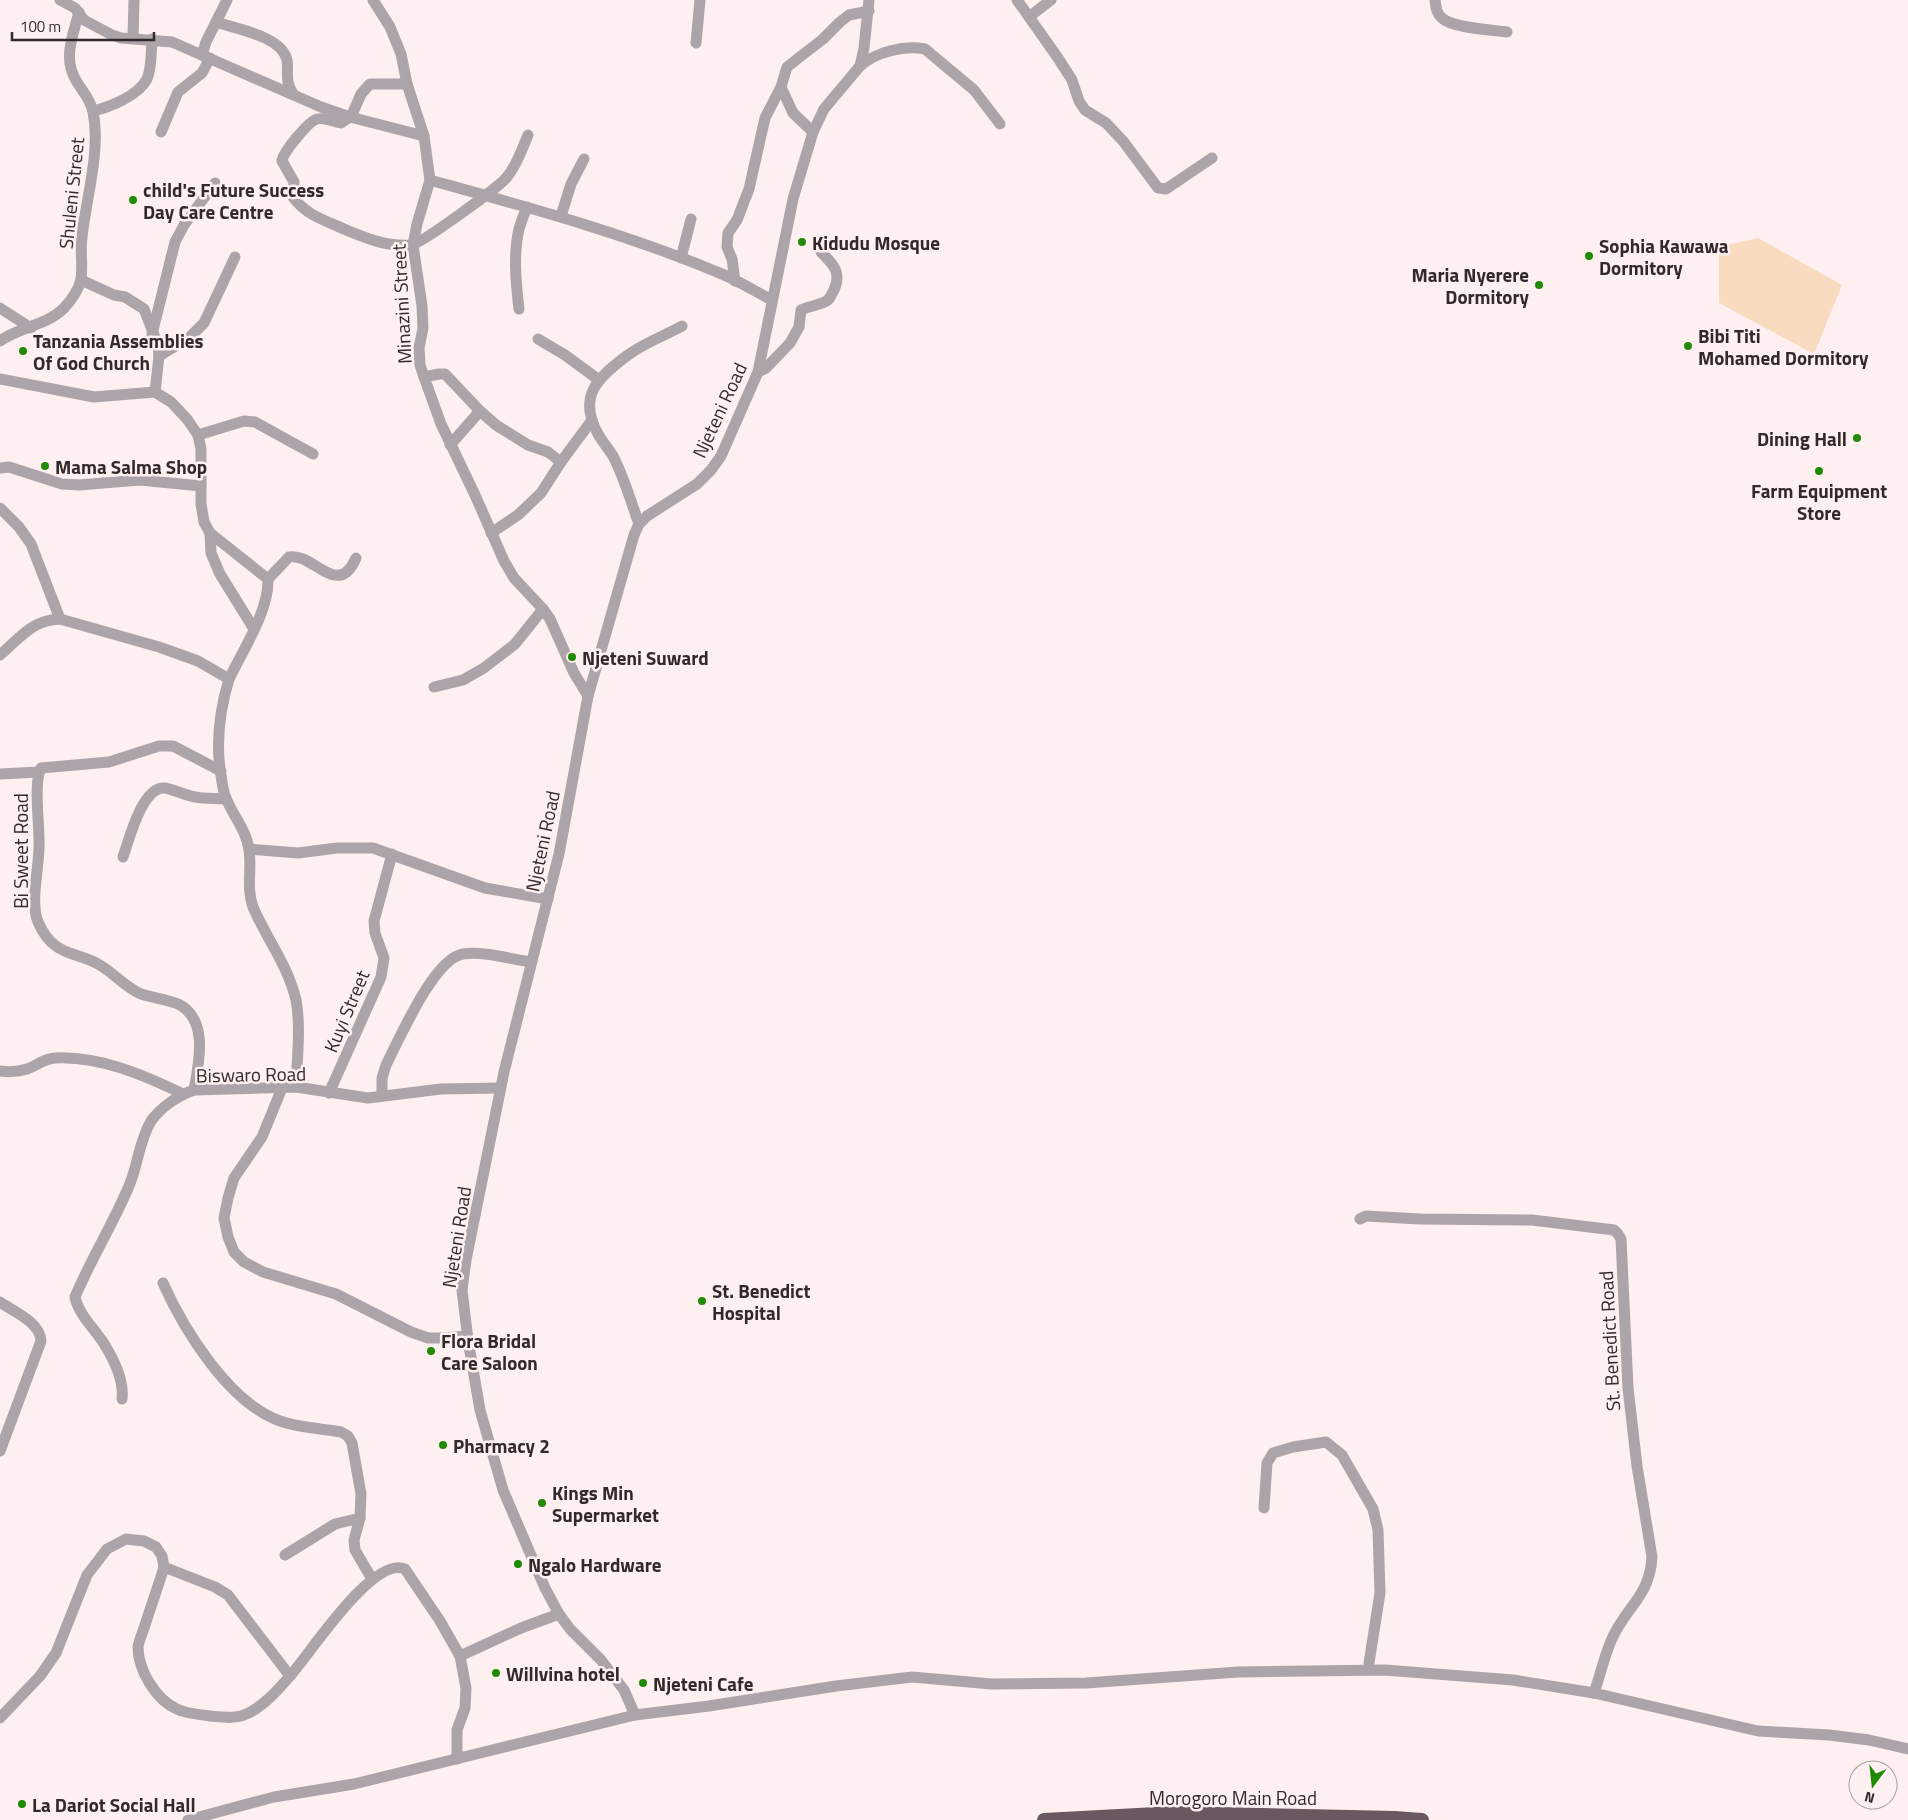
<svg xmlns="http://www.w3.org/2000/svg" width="1908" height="1820" font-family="'Titillium Web',sans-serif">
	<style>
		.green { fill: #f9dbc0 }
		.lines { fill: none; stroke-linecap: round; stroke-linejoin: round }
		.minor { stroke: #ada4a9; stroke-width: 11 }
		.trunk { stroke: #685860; stroke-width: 14 }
		.poi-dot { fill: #218a05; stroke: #feeff0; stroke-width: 2 }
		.labels { text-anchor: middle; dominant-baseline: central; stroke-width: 5; stroke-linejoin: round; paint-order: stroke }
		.poi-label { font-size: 19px; font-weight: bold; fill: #32292a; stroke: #feeff0; text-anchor: start }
		.street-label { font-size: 19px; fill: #32292a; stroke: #feeff0 }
	</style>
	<rect width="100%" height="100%" fill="#feeff0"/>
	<polygon class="green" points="1758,238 1842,285 1814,354 1719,303 1719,247"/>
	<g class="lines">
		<g class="minor">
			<polyline points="60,0 75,8 84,20 112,35 121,38 172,42 321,107 350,117 424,136"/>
			<polyline points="373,0 390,27 401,54 407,84 424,136 428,166 430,180 417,224 413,245 422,306 423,328 419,348 420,365 424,377 441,424 475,495 504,561 514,578 543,609 550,619 574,673 588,696"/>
			<polyline points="1017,0 1058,58 1072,80 1079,101 1085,110 1106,123 1123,141 1158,188 1166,189 1212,158"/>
			<path d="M1435,0C1436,7 1436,13 1442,18C1452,28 1492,30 1507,32"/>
			<polyline points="1029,17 1051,0"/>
			<path d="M216,22C236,29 282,36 287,60C289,75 284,78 293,94"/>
			<polyline points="133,38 134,0"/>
			<polyline points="696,43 700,0"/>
			<polyline points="202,55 206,42 227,0"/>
			<path d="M860,66C876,52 904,45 925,49L974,90L1000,124"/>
			<polyline points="781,87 793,113 813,132"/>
			<path d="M93,111C110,107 138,96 147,79C152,68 151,51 152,39"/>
			<path d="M350,117L341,123C334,122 324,117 317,119C309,121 283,152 282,161L294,182L293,197C306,215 324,220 344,229C365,238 387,247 411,245C421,244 499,187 507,177C517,165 522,149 528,135"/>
			<polyline points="351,117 361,94 370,84 407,84"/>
			<polyline points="161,132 178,92 202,73 210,58"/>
			<path d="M430,180C527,207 624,233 717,272C736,279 754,291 772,300"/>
			<polyline points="561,216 571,184 584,159"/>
			<polyline points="681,258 691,219"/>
			<polyline points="81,280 114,295 125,297 144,309 158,345 159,356 155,392"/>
			<polyline points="735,281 732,259 727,247 728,233 737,220 749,189 765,118 781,87 787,67 823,39 840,22 849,15 869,11"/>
			<polyline points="0,308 31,328"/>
			<path d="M519,309C516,284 513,255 519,229C521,222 524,214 527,207"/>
			<polyline points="152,334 175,242 184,225 215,183"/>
			<polyline points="538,339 565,355 599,380"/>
			<path d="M0,341C19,327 46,326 64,308C71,301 79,289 81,279C83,265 80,251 82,237C86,198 101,151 93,112C91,100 83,92 77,82C62,59 73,36 79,12"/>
			<polyline points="159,356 190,337 204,323 235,257"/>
			<path d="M758,372L766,368L790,343L799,327L801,310C809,306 821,305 828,300C831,297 832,293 834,290C842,272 833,264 821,252"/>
			<polyline points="424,377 439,374 445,374 480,411 496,425 528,445 548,452 561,462"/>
			<path d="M0,379L94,397L155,392L171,402L187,419L198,435L201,449V504L204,522L210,533L268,579C269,611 243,650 229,679C220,709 216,738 220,769C222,779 222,789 226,798C233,816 247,831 249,850C252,869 246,888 253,907C266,938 288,965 296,1000C301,1027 297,1059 296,1087"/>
			<polyline points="198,435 244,421 255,422 313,454"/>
			<polyline points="450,445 480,411"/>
			<polyline points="0,468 9,467 62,484 79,485 140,480 201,486"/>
			<polyline points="0,508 19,527 31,544 60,619"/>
			<path d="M639,524C631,502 624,477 613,456C608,448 602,441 598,434C577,396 598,377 628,355C644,343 664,336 682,326"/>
			<polyline points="210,533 211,553 220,574 254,629"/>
			<polyline points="491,533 518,515 541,493 561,462 592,420"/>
			<path d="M268,579L289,557C313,552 338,600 356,558"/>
			<path d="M0,655C20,638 32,620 60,619L159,647L198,661L229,679"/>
			<polyline points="434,687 463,680 484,668 515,644 543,609"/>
			<polyline points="0,774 39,772"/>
			<polyline points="249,849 298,853 337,848 373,848 485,888 548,899"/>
			<path d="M123,857C129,840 142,786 165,788C175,790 185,795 195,797C205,799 216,798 226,799"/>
			<path d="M0,1071C8,1072 18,1072 27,1069C37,1066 42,1059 55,1058C100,1056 144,1075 183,1094"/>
			<polyline points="282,1088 262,1137 234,1178 228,1198 224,1218 228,1237 234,1252 244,1262 263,1272 336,1294 411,1332 428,1338 442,1338 467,1336"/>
			<path d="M194,1090C199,1063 209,1019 178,1004C166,999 153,998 141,994C125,987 113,972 98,964C85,956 67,955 56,946C47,940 42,931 38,922C30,902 39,868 39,847C40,827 33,783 41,768L109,762L159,746H173L221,771"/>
			<polyline points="329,1093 381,977 384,958 375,933 374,921 392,854"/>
			<path d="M382,1096V1078L386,1065C399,1040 434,958 463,954C484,951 510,959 531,962"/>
			<path d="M1360,1219L1366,1216L1420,1219L1532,1220L1614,1230L1618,1234L1621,1239L1628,1388L1637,1466L1652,1557C1650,1597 1625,1607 1611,1641C1604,1657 1600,1676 1594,1693"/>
			<path d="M163,1283C184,1330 229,1403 280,1421C299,1428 321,1428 341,1432L348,1436L352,1443L361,1494L360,1518L354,1540L355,1550L372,1579"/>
			<path d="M0,1302C14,1312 40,1322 41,1341L0,1451"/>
			<path d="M122,1399C124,1382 115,1362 106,1347C97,1331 79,1316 75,1297C91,1259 113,1224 129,1186C138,1165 139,1141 151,1121C161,1107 179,1095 194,1090L296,1087L368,1098L441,1089L500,1088"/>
			<polyline points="1264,1508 1267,1463 1273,1453 1293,1447 1326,1442 1342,1455 1373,1509 1378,1530 1380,1593 1369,1663"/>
			<polyline points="285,1555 335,1524 360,1518"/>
			<polyline points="164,1567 215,1587 228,1595 290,1676"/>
			<polyline points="460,1656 521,1628 559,1614"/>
			<polyline points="635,1715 624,1690 601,1660 570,1629 559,1614 545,1588 503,1490 480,1410 468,1340 462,1290 466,1260 504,1072 559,854 588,696 634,535 639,524 647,516 697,484 711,470 721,456 758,372 793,199 813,132 824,109 860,66 864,48 869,0"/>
			<path d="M0,1718L40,1676L56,1653L87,1575L107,1549L126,1539L144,1541L156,1547L162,1556L164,1567C158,1587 151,1606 145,1625C143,1632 139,1640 138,1647C138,1670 156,1700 177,1709C186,1714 199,1714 210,1716C221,1717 234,1719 244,1715C262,1708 278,1690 290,1676C310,1654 373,1555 405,1569L440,1621L460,1656L466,1688L465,1708L457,1730V1759"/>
			<polyline points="188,1820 274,1797 354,1784 635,1715 709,1706 836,1686 912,1677 992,1684 1086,1683 1238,1672 1385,1670 1513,1680 1594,1693 1758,1731 1829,1735 1869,1740 1908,1749"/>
		</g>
		<polyline class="trunk" points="1044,1820 1175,1813 1395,1818 1422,1820"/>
	</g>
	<g class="poi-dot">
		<circle cx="133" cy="200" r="5"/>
		<circle cx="802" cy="242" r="5"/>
		<circle cx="1589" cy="256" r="5"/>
		<circle cx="1539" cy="285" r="5"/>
		<circle cx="1688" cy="346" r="5"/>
		<circle cx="23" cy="351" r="5"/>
		<circle cx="1857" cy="438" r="5"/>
		<circle cx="45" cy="466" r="5"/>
		<circle cx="1819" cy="471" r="5"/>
		<circle cx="572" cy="657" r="5"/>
		<circle cx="702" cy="1301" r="5"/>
		<circle cx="431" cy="1351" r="5"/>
		<circle cx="443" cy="1445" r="5"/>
		<circle cx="542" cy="1503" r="5"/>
		<circle cx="518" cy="1564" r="5"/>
		<circle cx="496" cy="1673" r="5"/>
		<circle cx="643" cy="1683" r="5"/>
		<circle cx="22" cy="1804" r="5"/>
	</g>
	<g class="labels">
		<g class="poi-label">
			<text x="143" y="189">child's Future Success<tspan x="143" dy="22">Day Care Centre</tspan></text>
			<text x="812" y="242">Kidudu Mosque</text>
			<text x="1599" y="245">Sophia Kawawa<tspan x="1599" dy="22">Dormitory</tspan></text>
			<text x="1529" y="274" text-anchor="end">Maria Nyerere<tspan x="1529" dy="22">Dormitory</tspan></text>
			<text x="1698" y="335">Bibi Titi<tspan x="1698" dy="22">Mohamed Dormitory</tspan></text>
			<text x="33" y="340">Tanzania Assemblies<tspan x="33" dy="22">Of God Church</tspan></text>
			<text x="1847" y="438" text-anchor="end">Dining Hall</text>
			<text x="55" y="466">Mama Salma Shop</text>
			<text x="1819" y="490" text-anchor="middle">Farm Equipment<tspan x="1819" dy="22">Store</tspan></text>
			<text x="582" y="657">Njeteni Suward</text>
			<text x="712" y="1290">St. Benedict<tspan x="712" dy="22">Hospital</tspan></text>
			<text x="441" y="1340">Flora Bridal<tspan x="441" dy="22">Care Saloon</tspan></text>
			<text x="453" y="1445">Pharmacy 2</text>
			<text x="552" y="1492">Kings Min<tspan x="552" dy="22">Supermarket</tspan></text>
			<text x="528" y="1564">Ngalo Hardware</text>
			<text x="506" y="1673">Willvina hotel</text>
			<text x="653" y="1683">Njeteni Cafe</text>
			<text x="32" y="1804">La Dariot Social Hall</text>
		</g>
		<g class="street-label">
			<text transform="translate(71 193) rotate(-84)">Shuleni Street</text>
			<text transform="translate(401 304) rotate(-93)">Minazini Street</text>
			<text transform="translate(719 410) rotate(-65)">Njeteni Road</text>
			<text transform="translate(542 841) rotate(-78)">Njeteni Road</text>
			<text transform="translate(20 851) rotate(-90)">Bi Sweet Road</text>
			<text transform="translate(346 1011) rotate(-67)">Kuyi Street</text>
			<text transform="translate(251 1074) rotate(-1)">Biswaro Road</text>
			<text transform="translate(456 1237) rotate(-81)">Njeteni Road</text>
			<text transform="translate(1609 1341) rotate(-93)">St. Benedict Road</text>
			<text x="1233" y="1797">Morogoro Main Road</text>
		</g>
	</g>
	<g transform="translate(1873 1785) rotate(195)"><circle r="24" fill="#feeff0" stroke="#aca0a1"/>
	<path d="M0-4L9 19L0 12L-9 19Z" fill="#218a05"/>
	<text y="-8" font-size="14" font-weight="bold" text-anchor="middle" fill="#32292a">N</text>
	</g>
	<path d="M12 32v8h142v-8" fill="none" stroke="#32292a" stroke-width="2.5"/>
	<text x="20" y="32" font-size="15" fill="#32292a" stroke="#feeff0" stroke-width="4" paint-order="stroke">100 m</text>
</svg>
